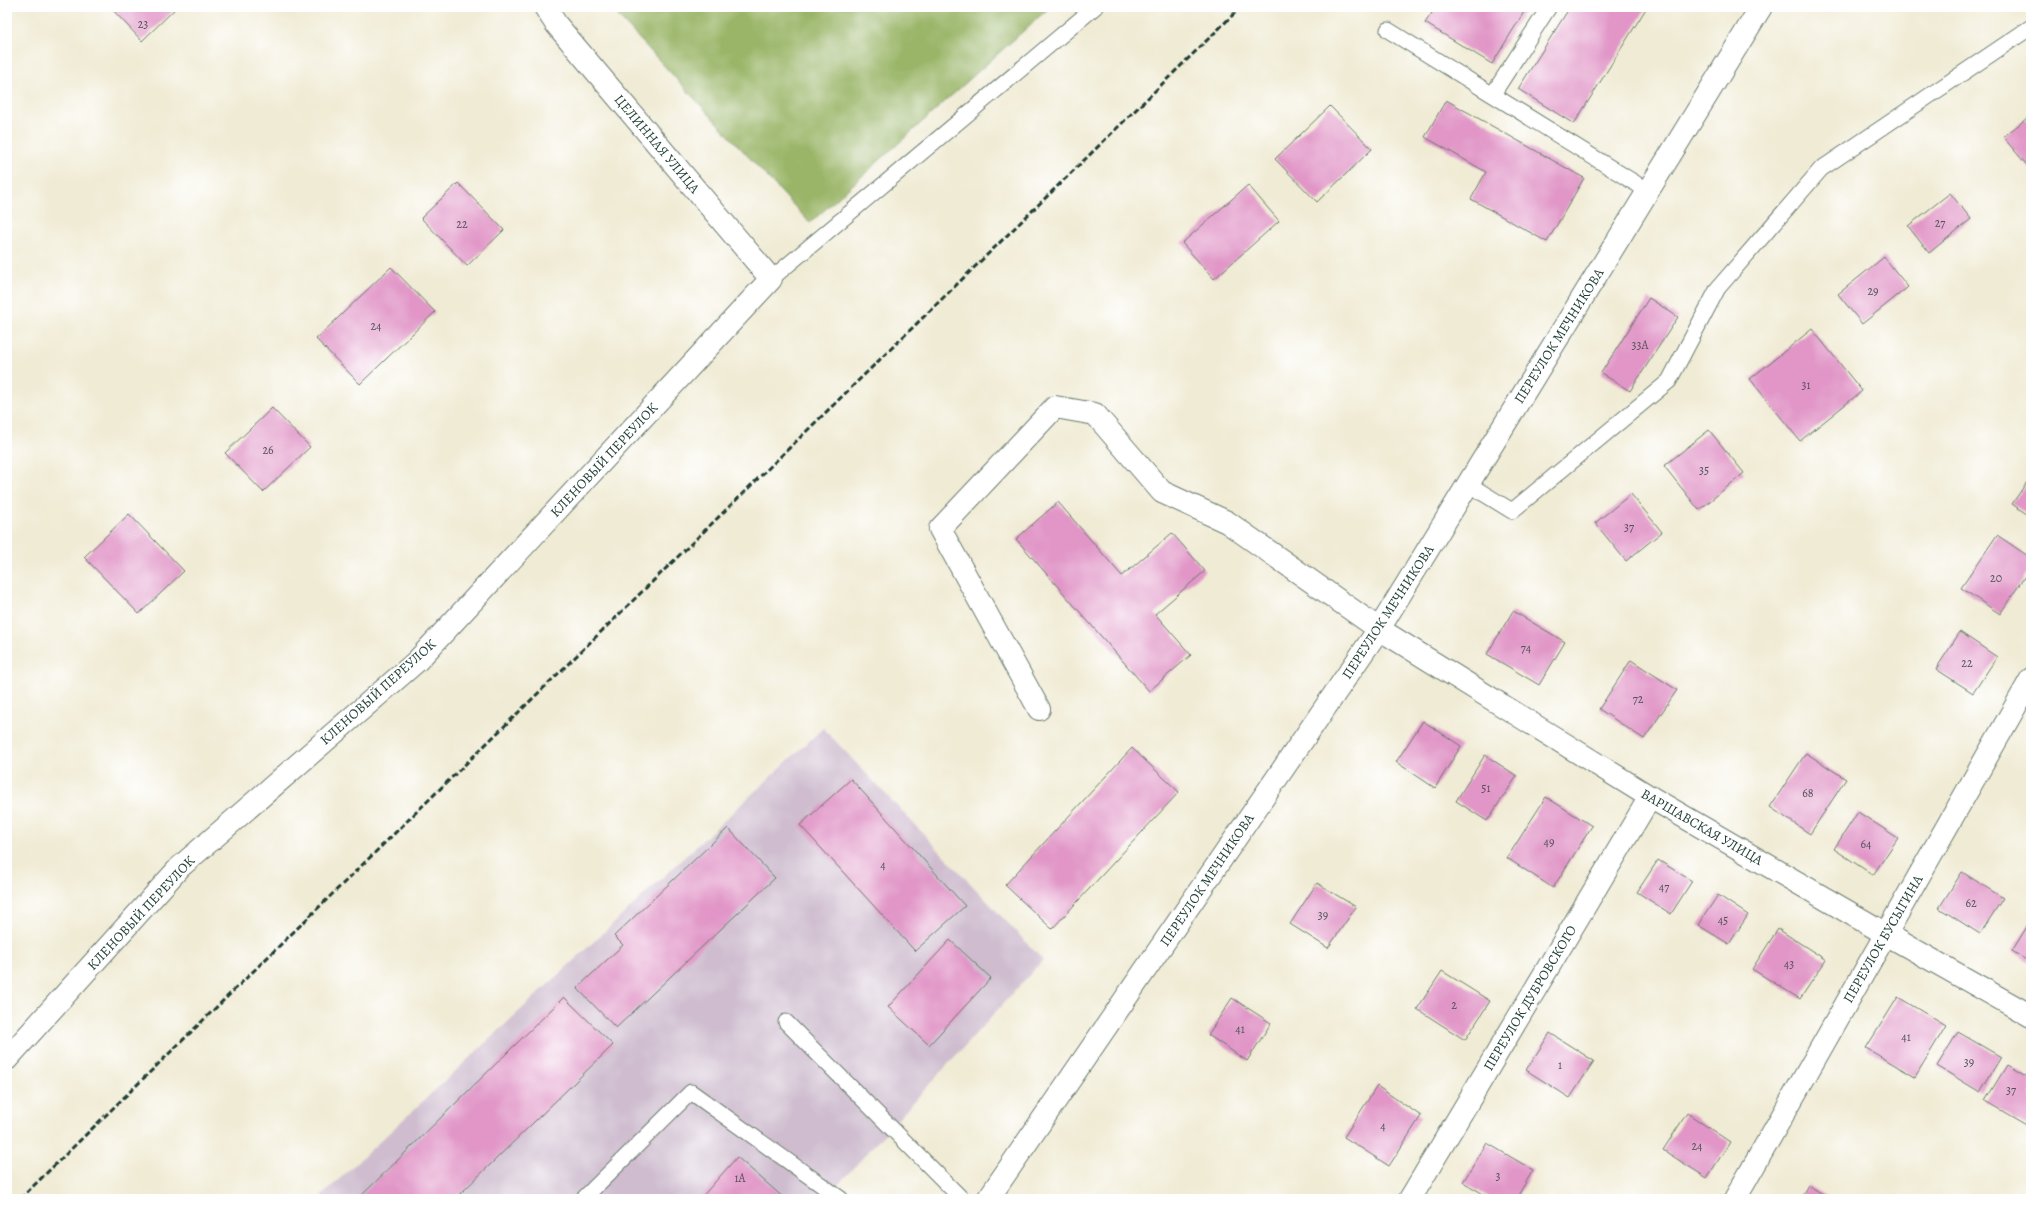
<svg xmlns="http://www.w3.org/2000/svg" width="2038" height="1206" font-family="Alegreya,serif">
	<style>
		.industrial { fill: #cfbdcf }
		.forest { fill: #9ab567; stroke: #5c794e }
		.building { fill: #e196c7 }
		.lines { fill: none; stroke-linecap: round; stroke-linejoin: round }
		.service-casing { stroke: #687a6c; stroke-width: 17 }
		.minor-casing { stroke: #687a6c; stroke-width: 24 }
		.tertiary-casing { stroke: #687a6c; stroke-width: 24 }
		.service { stroke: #fff; stroke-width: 15 }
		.minor { stroke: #fff; stroke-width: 22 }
		.tertiary { stroke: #fff; stroke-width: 22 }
		.rail { stroke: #1f3d34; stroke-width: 3; stroke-dasharray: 6 3; stroke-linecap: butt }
		.labels { text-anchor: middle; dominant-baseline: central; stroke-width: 3; stroke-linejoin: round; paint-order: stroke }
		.number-label { font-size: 12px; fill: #505359 }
		.street-label { font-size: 14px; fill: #1f3d34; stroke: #fff }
	</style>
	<rect width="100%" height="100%" fill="#fff"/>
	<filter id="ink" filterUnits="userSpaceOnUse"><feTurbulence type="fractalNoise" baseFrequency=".025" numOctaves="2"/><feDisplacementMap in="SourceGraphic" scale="8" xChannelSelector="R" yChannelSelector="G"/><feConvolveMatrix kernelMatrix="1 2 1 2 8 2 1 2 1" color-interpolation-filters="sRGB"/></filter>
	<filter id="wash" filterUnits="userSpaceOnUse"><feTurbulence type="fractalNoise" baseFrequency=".012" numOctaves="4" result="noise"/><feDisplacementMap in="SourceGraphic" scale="16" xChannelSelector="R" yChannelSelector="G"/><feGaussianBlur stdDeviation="0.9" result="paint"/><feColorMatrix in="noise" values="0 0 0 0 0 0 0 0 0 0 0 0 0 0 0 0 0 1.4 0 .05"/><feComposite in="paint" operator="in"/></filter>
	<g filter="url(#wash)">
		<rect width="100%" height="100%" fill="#f0ebd4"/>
		<polygon class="industrial" points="823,728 1043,960 825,1199 318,1199"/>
		<polygon class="forest" points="627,7 1050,7 810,223 618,16"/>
		<g id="blocks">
			<g class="building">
				<polygon points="110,7 177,7 142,41"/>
				<polygon points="1436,7 1527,7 1492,64 1425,23"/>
				<polygon points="1570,7 1647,7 1574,124 1518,89"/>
				<polygon points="1446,100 1584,178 1547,242 1471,199 1486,172 1425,137"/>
				<polygon points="1330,106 1372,149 1317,202 1275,159"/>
				<polygon points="2031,115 2031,170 2003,137"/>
				<polygon points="458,183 504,230 467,266 421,218"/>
				<polygon points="1248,185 1279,221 1214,279 1182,243"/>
				<polygon points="1950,193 1971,219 1929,253 1908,226"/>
				<polygon points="1884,257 1908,287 1862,324 1838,294"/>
				<polygon points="391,267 435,312 360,384 316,339"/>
				<polygon points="1649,298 1678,317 1630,391 1601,373"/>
				<polygon points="1812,329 1862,391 1800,441 1750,379"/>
				<polygon points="272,408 310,447 263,492 225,453"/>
				<polygon points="1709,430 1744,473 1699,510 1664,466"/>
				<polygon points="2031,476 2031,517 2012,504"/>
				<polygon points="1631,494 1662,532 1626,561 1595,523"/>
				<polygon points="1058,502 1122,576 1172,533 1205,571 1155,614 1191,655 1149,691 1016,539"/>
				<polygon points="129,514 184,571 139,614 84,557"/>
				<polygon points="1997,535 2031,558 2031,567 2000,614 1961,588"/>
				<polygon points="1513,611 1565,642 1539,685 1487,654"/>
				<polygon points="1960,632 1997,657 1973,693 1936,669"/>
				<polygon points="1631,660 1677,690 1644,739 1599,709"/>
				<polygon points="1423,721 1461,746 1435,788 1396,762"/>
				<polygon points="1132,748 1179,792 1052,929 1005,885"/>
				<polygon points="1806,753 1846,779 1810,834 1770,807"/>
				<polygon points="1485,755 1517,776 1487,821 1456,801"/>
				<polygon points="851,779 965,906 915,951 800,825"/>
				<polygon points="1546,797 1592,826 1553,888 1507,858"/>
				<polygon points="1858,812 1898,838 1873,875 1834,849"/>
				<polygon points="728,828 775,878 616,1028 577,988 623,945 614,936"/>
				<polygon points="1658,860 1692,881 1671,914 1637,892"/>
				<polygon points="1962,872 2003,898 1980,934 1939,908"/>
				<polygon points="1317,883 1356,907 1328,948 1290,924"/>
				<polygon points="1718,895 1748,915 1729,944 1698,925"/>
				<polygon points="2031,920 2031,963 2012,951"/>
				<polygon points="1778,929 1826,960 1800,999 1752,969"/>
				<polygon points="950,940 991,978 929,1045 888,1007"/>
				<polygon points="1442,971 1490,1001 1465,1040 1417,1009"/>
				<polygon points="564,997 613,1045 455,1199 358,1199"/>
				<polygon points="1898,997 1946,1026 1915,1077 1866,1048"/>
				<polygon points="1232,998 1271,1023 1247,1061 1208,1035"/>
				<polygon points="1958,1032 2001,1057 1980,1092 1937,1066"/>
				<polygon points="1550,1033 1594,1061 1570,1098 1526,1070"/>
				<polygon points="2007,1065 2031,1079 2031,1121 2028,1126 1985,1101"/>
				<polygon points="1377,1086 1421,1116 1389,1166 1344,1137"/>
				<polygon points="1687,1113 1730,1142 1707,1178 1663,1150"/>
				<polygon points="1487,1143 1533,1170 1516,1199 1492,1199 1463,1182"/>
				<polygon points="737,1157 785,1199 700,1199"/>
				<polygon points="1808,1185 1831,1199 1800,1199"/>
			</g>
		</g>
	</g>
	<g filter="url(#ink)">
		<use href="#blocks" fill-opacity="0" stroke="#687a6c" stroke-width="1"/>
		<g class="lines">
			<g class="service-casing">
				<g id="service">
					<polyline points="1388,30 1648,191"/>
					<polyline points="1493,94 1549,7"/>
					<polyline points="771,279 1095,7"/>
					<polyline points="1468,484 1512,511 1669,381 1718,288 1821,169 2031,27"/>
					<polyline points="786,1022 962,1199"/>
					<polyline points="583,1199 691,1092 841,1199"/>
				</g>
			</g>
			<g class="minor-casing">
				<g id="minor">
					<polyline points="1039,709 940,529 1055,407 1095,414 1162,492 1227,522 1379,629 1650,797 1886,934 2031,1016"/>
					<polyline points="7,1059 180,867 417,661 771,279 556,24 545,7"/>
					<polyline points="1410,1199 1650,797"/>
					<polyline points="1735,1199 2031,679"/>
				</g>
			</g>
			<g class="tertiary-casing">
				<polyline id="tertiary" points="988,1199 1379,629 1761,7"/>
			</g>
			<use href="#service" class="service"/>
			<use href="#minor" class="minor"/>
			<use href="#tertiary" class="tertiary"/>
			<polyline class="rail" points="20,1199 1241,7"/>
		</g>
	</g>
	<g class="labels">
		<g class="number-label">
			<text x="143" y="24">23</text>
			<text x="1940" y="223">27</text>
			<text x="462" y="224">22</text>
			<text x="1873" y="291">29</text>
			<text x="376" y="326">24</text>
			<text x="1640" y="345">33А</text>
			<text x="1806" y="385">31</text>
			<text x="268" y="450">26</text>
			<text x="1704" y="470">35</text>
			<text x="1629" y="527">37</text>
			<text x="1996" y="578">20</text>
			<text x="1526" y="648">74</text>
			<text x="1967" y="663">22</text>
			<text x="1638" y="699">72</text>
			<text x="1486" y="788">51</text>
			<text x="1808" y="793">68</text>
			<text x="1549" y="842">49</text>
			<text x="1866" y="844">64</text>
			<text x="883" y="865">4</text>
			<text x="1664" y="887">47</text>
			<text x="1971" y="903">62</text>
			<text x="1323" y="915">39</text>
			<text x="1723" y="920">45</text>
			<text x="1789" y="964">43</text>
			<text x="1454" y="1005">2</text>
			<text x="1240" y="1029">41</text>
			<text x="1906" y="1037">41</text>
			<text x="1969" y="1062">39</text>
			<text x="1560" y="1065">1</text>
			<text x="2011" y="1090">37</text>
			<text x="1383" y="1126">4</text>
			<text x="1697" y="1146">24</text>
			<text x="1498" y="1176">3</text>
			<text x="740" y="1178">1А</text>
		</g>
		<g class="street-label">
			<text transform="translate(657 144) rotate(50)">ЦЕЛИННАЯ УЛИЦА</text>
			<text transform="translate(1559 336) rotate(-58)">ПЕРЕУЛОК МЕЧНИКОВА</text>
			<text transform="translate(604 460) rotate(-47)">КЛЕНОВЫЙ ПЕРЕУЛОК</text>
			<text transform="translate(1388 612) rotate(-57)">ПЕРЕУЛОК МЕЧНИКОВА</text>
			<text transform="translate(378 692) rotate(-42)">КЛЕНОВЫЙ ПЕРЕУЛОК</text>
			<text transform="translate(1702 827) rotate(30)">ВАРШАВСКАЯ УЛИЦА</text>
			<text transform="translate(1207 880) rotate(-56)">ПЕРЕУЛОК МЕЧНИКОВА</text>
			<text transform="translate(141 913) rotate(-47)">КЛЕНОВЫЙ ПЕРЕУЛОК</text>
			<text transform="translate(1883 939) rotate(-60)">ПЕРЕУЛОК БУСЫГИНА</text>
			<text transform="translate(1530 998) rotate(-59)">ПЕРЕУЛОК ДУБРОВСКОГО</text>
		</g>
	</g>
	<rect width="2038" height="1206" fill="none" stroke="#fff" stroke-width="24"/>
</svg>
